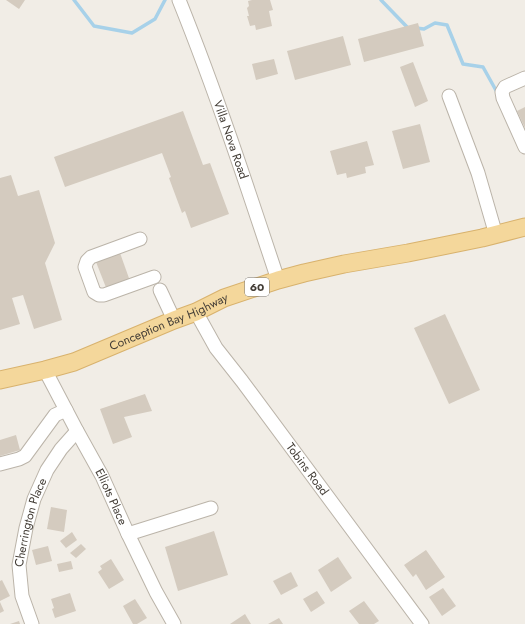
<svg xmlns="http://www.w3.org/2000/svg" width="525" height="624" font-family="Jost,sans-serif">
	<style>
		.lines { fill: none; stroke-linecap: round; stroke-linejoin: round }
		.stream { stroke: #a7d1e9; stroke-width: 3.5 }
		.building { fill: #d4cbbf }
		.minor-casing { stroke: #bbb4a9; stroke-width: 15 }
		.major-casing { stroke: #d8b26d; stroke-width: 19 }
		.minor { stroke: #fff; stroke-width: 13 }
		.major { stroke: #f4d79b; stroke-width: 17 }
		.labels { text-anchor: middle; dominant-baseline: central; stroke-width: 3.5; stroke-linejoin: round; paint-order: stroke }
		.shield { fill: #fff; stroke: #7b7772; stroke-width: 1 }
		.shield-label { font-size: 11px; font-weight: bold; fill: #433d36 }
		.street-label { font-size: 12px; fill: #433d36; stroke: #fff }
	</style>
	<rect width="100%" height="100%" fill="#f1ede6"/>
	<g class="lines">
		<g class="stream">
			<polyline points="74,0 94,26 132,33 155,19 165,0"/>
			<polyline points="381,0 408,28 410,28"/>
			<polyline points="416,28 424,29 435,23 447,25 463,64 483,67 498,94"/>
		</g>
	</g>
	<g class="building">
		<polygon points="6,0 25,0 19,9"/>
		<polygon points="252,0 270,0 273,10 269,11 272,26 256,30 255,25 250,26 247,16 249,16 247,8 249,6 248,1"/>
		<polygon points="418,23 424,46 364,62 358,39"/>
		<polygon points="343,36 351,65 295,80 287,51"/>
		<polygon points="274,59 278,74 256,80 252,64"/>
		<polygon points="413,62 428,101 415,107 400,67"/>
		<polygon points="525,107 525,128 517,111"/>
		<polygon points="183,111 203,165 210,163 229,214 191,228 185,211 182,213 169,178 171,177 162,153 65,187 54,157"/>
		<polygon points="420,124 430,162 403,169 392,131"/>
		<polygon points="367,141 374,165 365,167 366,173 347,178 346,173 337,175 330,151"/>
		<polygon points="11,175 18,196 39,190 55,243 45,263 62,320 34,329 23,295 12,298 20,324 0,330 0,178"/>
		<polygon points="120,253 130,281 107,290 96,262"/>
		<polygon points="445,314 480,390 449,404 414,328"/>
		<polygon points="145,394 152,411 124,417 132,437 113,444 100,409"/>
		<polygon points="16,435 20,450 0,456 0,440"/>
		<polygon points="51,507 67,510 64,532 47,529"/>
		<polygon points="214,531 228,575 178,591 165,547"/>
		<polygon points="72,532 77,540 66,548 60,541"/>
		<polygon points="81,544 86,549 76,558 70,553"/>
		<polygon points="48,546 52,561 36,565 32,550"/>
		<polygon points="426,550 445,577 426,590 416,574 413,577 404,565"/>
		<polygon points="338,557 352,578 331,592 318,570"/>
		<polygon points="111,559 124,580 109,589 98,572 102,569 100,566"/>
		<polygon points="71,561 73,569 59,572 57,564"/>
		<polygon points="291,572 298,586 281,595 273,581"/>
		<polygon points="2,580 10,596 0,601 0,581"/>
		<polygon points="443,588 456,606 442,616 429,597"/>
		<polygon points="317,591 325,603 311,612 303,599"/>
		<polygon points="70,593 76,611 55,618 52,609 54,608 51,599"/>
		<polygon points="135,599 147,618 137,624 133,624 123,606"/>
		<polygon points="364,601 379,621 374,624 359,624 349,611"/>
		<polygon points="0,602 4,611 0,613"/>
		<polygon points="245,614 251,624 230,624"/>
		<polygon points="279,618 283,624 268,624"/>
		<polygon points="19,621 20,624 10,624"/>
	</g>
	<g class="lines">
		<g class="minor-casing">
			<g id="minor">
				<path id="s1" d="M179,0C216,92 247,186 278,280"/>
				<polyline points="525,78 505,87 502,92 503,98 525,147"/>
				<polyline points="449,96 478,173 496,235"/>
				<polyline points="140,239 91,257 87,261 85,267 94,292 99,295 104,295 154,277"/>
				<polyline points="160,290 174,320"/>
				<path id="s2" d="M196,312L216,348L242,381L422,624"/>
				<path id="s3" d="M45,370L77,431L102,476L128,534L156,592L174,624"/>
				<polyline points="0,464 19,459 25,456 55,415 66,410"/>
				<polyline points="128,534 211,508"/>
				<path id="s4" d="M32,624L22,596L19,565L26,528L34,499L47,470L61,449L77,431"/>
			</g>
		</g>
		<g class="major-casing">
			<g id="major">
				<path id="s5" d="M0,380L45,370L74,362L174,320L196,312L224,298L278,280L304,273L344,264L408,253L482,238L525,227"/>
			</g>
		</g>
		<use href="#minor" class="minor"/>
		<use href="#major" class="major"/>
	</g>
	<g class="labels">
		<rect class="shield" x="245" y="278" width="24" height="18" rx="3"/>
		<g class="shield-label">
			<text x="257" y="287">60</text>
		</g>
		<g class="street-label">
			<text stroke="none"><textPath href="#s1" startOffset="149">Villa Nova Road</textPath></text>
			<text stroke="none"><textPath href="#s5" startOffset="179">Conception Bay Highway</textPath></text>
			<text stroke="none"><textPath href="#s2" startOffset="193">Tobins Road</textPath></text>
			<text stroke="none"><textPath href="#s3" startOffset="143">Elliots Place</textPath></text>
			<text stroke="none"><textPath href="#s4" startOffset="105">Cherrington Place</textPath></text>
		</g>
	</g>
</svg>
